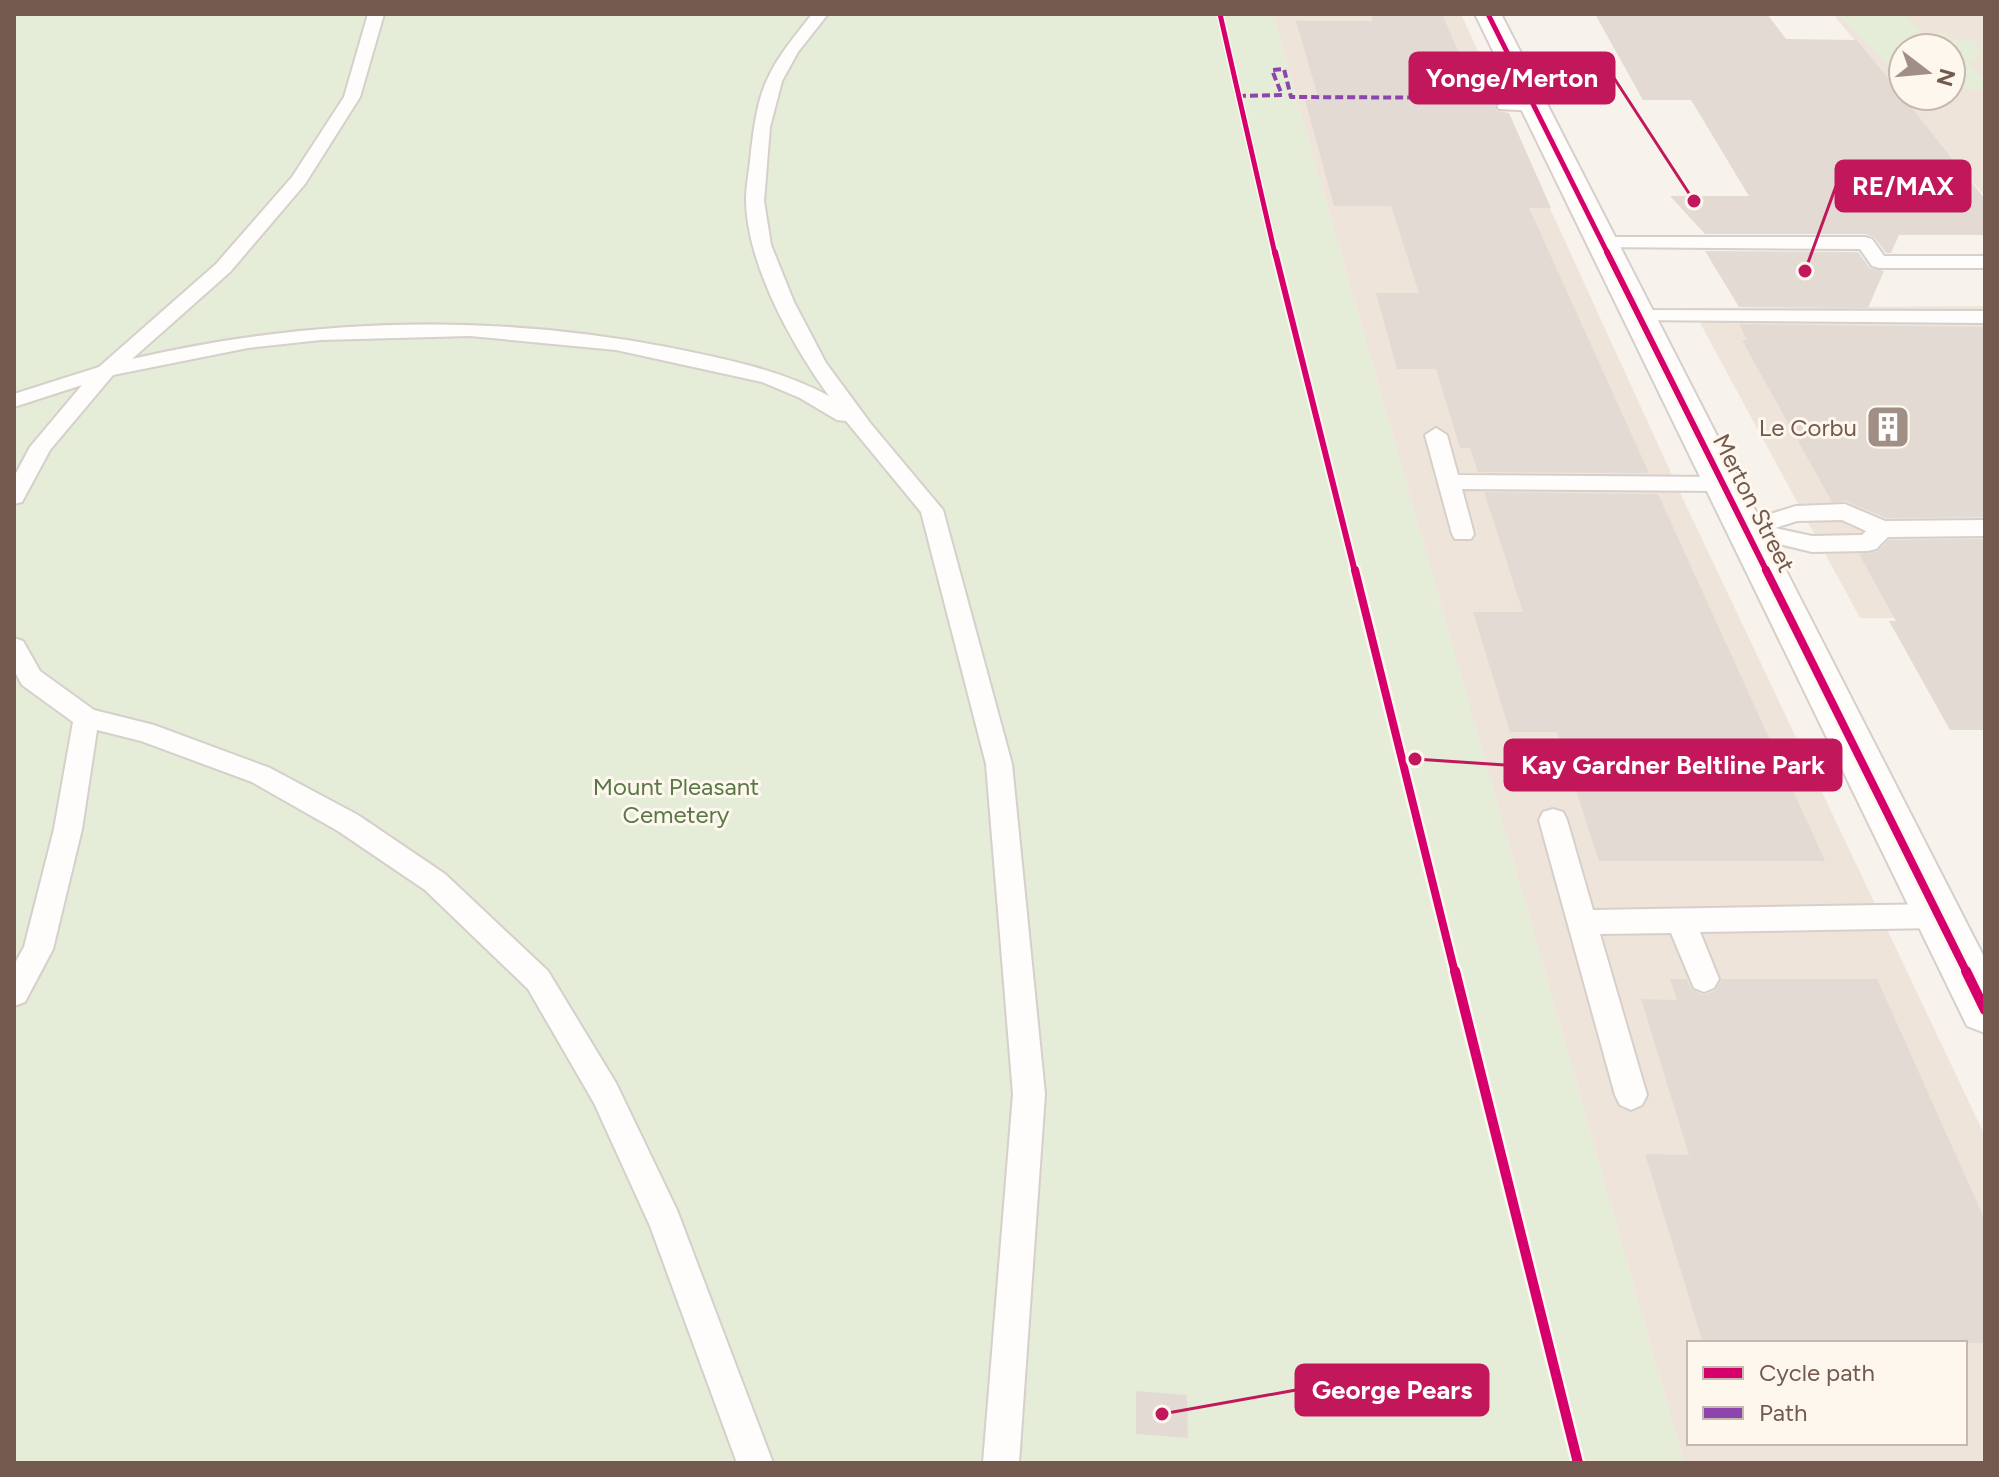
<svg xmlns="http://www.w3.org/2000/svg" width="1999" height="1477" font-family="Figtree,sans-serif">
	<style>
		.residential { fill: #efe4da; fill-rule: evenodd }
		.green { fill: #e5ecd8 }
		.building { fill: #e3dad4 }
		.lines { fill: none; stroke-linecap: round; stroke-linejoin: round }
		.service-casing { stroke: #d6cfca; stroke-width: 4 }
		.minor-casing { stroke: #d6cfca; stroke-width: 4 }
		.service { fill: #fefdfc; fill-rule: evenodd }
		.minor { fill: #fefdfc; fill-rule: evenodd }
		.quiet { stroke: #8e44ad; stroke-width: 4; stroke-dasharray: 8 4; stroke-linecap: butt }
		.cycleway-far3-casing { stroke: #fef7ee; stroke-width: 8 }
		.cycleway-far2-casing { stroke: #fef7ee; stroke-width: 10 }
		.cycleway-far1-casing { stroke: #fef7ee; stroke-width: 13 }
		.cycleway-casing { stroke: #fef7ee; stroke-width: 15 }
		.cycleway-far3 { stroke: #d6006c; stroke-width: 5 }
		.cycleway-far2 { stroke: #d6006c; stroke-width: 6 }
		.cycleway-far1 { stroke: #d6006c; stroke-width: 8 }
		.cycleway { stroke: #d6006c; stroke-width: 10 }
		.labels { text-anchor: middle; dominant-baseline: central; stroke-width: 6; stroke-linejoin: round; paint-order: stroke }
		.poi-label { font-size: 24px; fill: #73594e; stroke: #fef7ee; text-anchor: end }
		.street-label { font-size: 24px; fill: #73594e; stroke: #fef7ee }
		.park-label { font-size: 24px; fill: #587846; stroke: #fef7ee }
		.leader { fill: none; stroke: #c2185b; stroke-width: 3 }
		.callout-dot { fill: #c2185b; stroke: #fef7ee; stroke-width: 3 }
		.callout { fill: #c2185b; stroke: #c2185b; stroke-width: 3 }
		.callout-label { font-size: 26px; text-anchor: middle; font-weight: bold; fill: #fff }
	</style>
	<rect width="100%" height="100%" fill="#f7f2ec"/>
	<g class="residential">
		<path d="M1273,14H1461L1683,499L1985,1136V1463H1684ZM1689,1343H1965V1443H1689Z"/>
		<path d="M1833,14H1985V196L1975,185ZM1903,48H1951V96H1903Z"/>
		<polygon points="1985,306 1985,618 1860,618 1692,308"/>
	</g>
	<g class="green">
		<polygon points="14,14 1273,14 1684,1463 14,1463"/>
		<polygon points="1837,14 1905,14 1923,33 1947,33 1952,39 1971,39 1985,53 1974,55 1979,61 1968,62 1985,82 1985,90 1951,89 1951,48 1903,48 1903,79"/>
	</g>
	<g class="building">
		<polygon points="1371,14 1442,14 1480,101 1499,101 1494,105 1496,111 1509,113 1551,208 1529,208 1649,473 1478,472 1470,448 1460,448 1436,369 1397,369 1376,293 1419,293 1391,206 1334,206 1305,100 1319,100 1296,21 1373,21"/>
		<polygon points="1595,14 1767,14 1786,39 1857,40 1985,199 1985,235 1899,235 1891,253 1886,253 1874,237 1865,234 1705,234 1670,196 1749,196 1691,100 1643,100"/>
		<polygon points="1705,251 1858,252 1870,268 1884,271 1868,308 1739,307"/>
		<polygon points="1739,324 1985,327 1985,517 1886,518 1846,501 1832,502 1742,340 1747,340"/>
		<polygon points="1484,492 1658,494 1825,861 1599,861 1557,732 1510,732 1473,612 1523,612"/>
		<polygon points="1985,539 1985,730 1950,730 1889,621 1896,621 1859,554 1877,552 1889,540"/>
		<polygon points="1670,979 1687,979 1691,989 1703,995 1715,991 1722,979 1877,979 1985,1220 1985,1343 1703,1343 1645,1154 1689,1155 1641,999 1677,1000"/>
		<polygon points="1136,1391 1187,1395 1188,1438 1136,1434"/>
	</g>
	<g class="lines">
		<g class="service-casing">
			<g id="service">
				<path d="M368,14H384L360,97L305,184L230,272L132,359C308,318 489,313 667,347C722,358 778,369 829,396C792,345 747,265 746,200C746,184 750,167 751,151C754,128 757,101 767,80C778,55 796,35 812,14H828L798,52L782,81L770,127L764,201L771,245L794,302L826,363L871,424L943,510L1012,764L1045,1094L1019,1463H983L1013,1094L986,764L921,512L846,421L837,420L800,398L762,382L616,350L470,336L321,340L248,348L113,375L50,450L22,502L14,504V477L30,447L82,385L14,407V394L99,367L216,264L292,177L344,97Z"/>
				<polygon points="1505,101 1534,101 1542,106 1534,111 1499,109 1497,106"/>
				<polygon points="1602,237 1865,237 1872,239 1884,256 1985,256 1985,268 1879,268 1872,266 1860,249 1595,247 1593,243"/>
				<polygon points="1638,310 1985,311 1985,323 1631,320 1628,316"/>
				<polygon points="1436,428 1447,435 1458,475 1720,477 1728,479 1731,484 1728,489 1720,491 1462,489 1474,534 1471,539 1455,539 1452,534 1425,435"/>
				<path d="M1845,504L1885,521L1985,520V536L1888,537L1876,549L1868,551L1812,552L1737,534L1734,529L1737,524L1796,506ZM1842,520L1866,531L1862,535L1812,536L1775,528L1797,521Z"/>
				<polygon points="14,638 23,641 40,671 94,710 154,725 270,768 358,815 445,874 548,971 616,1083 677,1210 773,1463 737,1463 650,1226 594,1103 528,989 425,890 338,831 252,782 141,741 97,730 82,829 53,949 25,1002 14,1006 14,965 24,947 54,829 73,722 22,685 14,670"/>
				<polygon points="1553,809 1563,812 1567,820 1593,910 1936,904 1946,907 1950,916 1946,925 1936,928 1700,932 1719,979 1714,988 1704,992 1694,988 1671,933 1600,934 1647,1095 1642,1105 1631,1110 1620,1105 1615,1095 1539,820 1543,812"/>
			</g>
		</g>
		<g class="minor-casing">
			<polygon id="minor" points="1475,14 1501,14 1985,959 1985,1033 1967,1026"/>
		</g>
		<use href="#service" class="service"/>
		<use href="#minor" class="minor"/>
		<polyline class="quiet" points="1238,96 1282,95 1272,70 1284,69 1291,97 1504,98"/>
		<g class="cycleway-far3-casing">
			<g id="cycleway-far3">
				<polyline points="1220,14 1275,254"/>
				<polyline points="1488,14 1608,254"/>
			</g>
		</g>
		<g class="cycleway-far2-casing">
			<g id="cycleway-far2">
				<polyline points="1275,252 1355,572"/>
				<polyline points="1607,252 1767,572"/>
			</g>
		</g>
		<g class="cycleway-far1-casing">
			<g id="cycleway-far1">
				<polyline points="1355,570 1455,973"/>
				<polyline points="1766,570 1967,973"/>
			</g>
		</g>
		<g class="cycleway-casing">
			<g id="cycleway">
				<polyline points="1455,971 1578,1463"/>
				<polyline points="1966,971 1985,1010"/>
			</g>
		</g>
		<use href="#cycleway-far3" class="cycleway-far3"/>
		<use href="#cycleway-far2" class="cycleway-far2"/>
		<use href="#cycleway-far1" class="cycleway-far1"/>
		<use href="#cycleway" class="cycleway"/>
	</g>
	<defs>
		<g id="building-square" transform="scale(2.3)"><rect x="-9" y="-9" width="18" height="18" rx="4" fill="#a18f85" stroke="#fef7ee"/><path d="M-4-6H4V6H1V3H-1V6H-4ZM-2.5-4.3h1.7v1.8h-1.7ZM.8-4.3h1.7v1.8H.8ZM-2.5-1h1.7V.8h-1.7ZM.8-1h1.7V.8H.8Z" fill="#fff"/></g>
	</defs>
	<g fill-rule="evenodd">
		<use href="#building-square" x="1888" y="427"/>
	</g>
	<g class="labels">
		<g class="poi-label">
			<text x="1857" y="427">Le Corbu</text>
		</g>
		<g class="street-label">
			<text transform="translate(1754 503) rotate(63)">Merton Street</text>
		</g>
		<g class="park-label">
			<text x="676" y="786">Mount Pleasant<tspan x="676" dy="28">Cemetery</tspan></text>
		</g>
	</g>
	<path class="leader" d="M1694 201L1614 78M1805 271L1836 186M1415 759L1505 765M1162 1414L1296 1390"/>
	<g class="callout-dot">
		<circle cx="1694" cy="201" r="8"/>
		<circle cx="1805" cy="271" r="8"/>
		<circle cx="1415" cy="759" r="8"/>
		<circle cx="1162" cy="1414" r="8"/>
	</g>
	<g class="callout">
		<rect x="1410" y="53" width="204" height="50" rx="8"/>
		<rect x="1836" y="161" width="134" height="50" rx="8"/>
		<rect x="1505" y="740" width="336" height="50" rx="8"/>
		<rect x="1296" y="1365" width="192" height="50" rx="8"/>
	</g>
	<g class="callout-label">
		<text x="1512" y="87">Yonge/Merton</text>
		<text x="1903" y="195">RE/MAX</text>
		<text x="1673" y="774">Kay Gardner Beltline Park</text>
		<text x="1392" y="1399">George Pears</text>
	</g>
	<rect width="1999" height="1477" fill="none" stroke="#73594e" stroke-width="32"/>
	<rect x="1687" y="1341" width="280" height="104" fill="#fef7ee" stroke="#c6b8ae" stroke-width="2"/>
	<rect x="1703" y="1367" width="40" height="12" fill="#d6006c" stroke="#c6b8ae" stroke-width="2"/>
	<text x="1759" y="1381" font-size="24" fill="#73594e">Cycle path</text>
	<rect x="1703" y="1407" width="40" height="12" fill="#8e44ad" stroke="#c6b8ae" stroke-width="2"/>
	<text x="1759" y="1421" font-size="24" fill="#73594e">Path</text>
	<g transform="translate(1927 72) rotate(106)"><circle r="38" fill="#fef7ee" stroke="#c6b8ae" stroke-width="2"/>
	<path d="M0-6L14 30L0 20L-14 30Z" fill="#a18f85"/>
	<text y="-12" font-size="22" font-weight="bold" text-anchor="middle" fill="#73594e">N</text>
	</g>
</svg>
